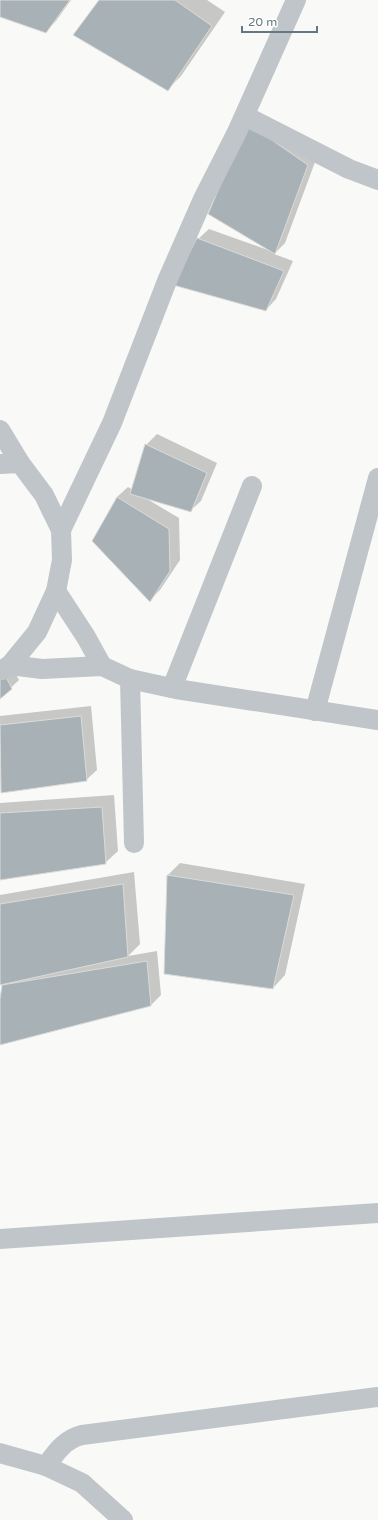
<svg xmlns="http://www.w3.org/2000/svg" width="378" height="1520" font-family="'Varela Round',sans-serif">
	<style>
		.shadow { fill: #0003 }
		.building { fill: #a7b1b6; stroke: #dbdbd9 }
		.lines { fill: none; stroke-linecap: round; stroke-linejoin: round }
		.minor { stroke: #c0c5c9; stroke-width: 20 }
	</style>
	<rect width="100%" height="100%" fill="#f9f9f7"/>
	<g class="shadow">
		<polygon points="0,0 71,0 56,21 45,32 0,16"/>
		<polygon points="101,0 207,0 225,12 181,76 167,90"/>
		<polygon points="248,123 318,154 285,243 274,254 293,261 276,299 266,310 198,239 209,229 274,252"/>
		<polygon points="157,434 217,463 201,501 190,511 147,499 179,518 180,560 160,590 150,600 117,497 128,487 133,490 146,445"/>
		<polygon points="13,669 19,680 0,698 0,677"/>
		<polygon points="91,706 97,770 86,780 1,792 0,716"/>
		<polygon points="114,795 118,851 105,863 0,879 0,803"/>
		<polygon points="180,863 305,884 285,975 273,988 168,875"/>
		<polygon points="134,872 140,944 128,956 157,951 161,995 151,1005 0,1044 0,1005 3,986 7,982 0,983 0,895"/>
	</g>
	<g class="building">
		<polygon points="0,0 70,0 46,33 0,17"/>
		<polygon points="99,0 175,0 212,26 168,91 73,35"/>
		<polygon points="247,123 308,165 275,254 208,214"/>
		<polygon points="197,238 284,271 266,311 173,285"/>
		<polygon points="145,444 207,473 191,512 130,494"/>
		<polygon points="117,497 169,529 170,571 150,602 92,541"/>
		<polygon points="5,675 12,689 0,699 0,679"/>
		<polygon points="81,716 87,781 1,793 0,725"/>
		<polygon points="102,807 106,864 0,880 0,813"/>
		<polygon points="167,875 294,895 273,989 164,974"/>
		<polygon points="123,884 128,957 0,985 0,904"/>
		<polygon points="147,961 151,1006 0,1045 0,999 2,985"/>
	</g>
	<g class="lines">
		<g class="minor">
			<polyline points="245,116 349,169 378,180"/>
			<polyline points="0,430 20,463 44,495 61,530 62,560 56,591 37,632 10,665 2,670"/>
			<polyline points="0,464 20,463"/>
			<polyline points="61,530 112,423 167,281 203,199 237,132 296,0"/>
			<polyline points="56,591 86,637 102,666"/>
			<polyline points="10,665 42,669 102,666 130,679 176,689 378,720"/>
			<polyline points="130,679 134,843"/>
			<polyline points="172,688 252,486"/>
			<polyline points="315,711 378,478"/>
			<polyline points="0,1239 378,1213"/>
			<polyline points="0,1453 46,1466 82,1483 123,1520"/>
			<path d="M46,1466C56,1452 65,1439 82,1435L378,1397"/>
		</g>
	</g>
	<path d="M242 26v6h75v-6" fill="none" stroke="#657781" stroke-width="2"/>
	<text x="248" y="26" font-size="12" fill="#657781" stroke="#ffffff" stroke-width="3" paint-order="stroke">20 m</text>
</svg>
